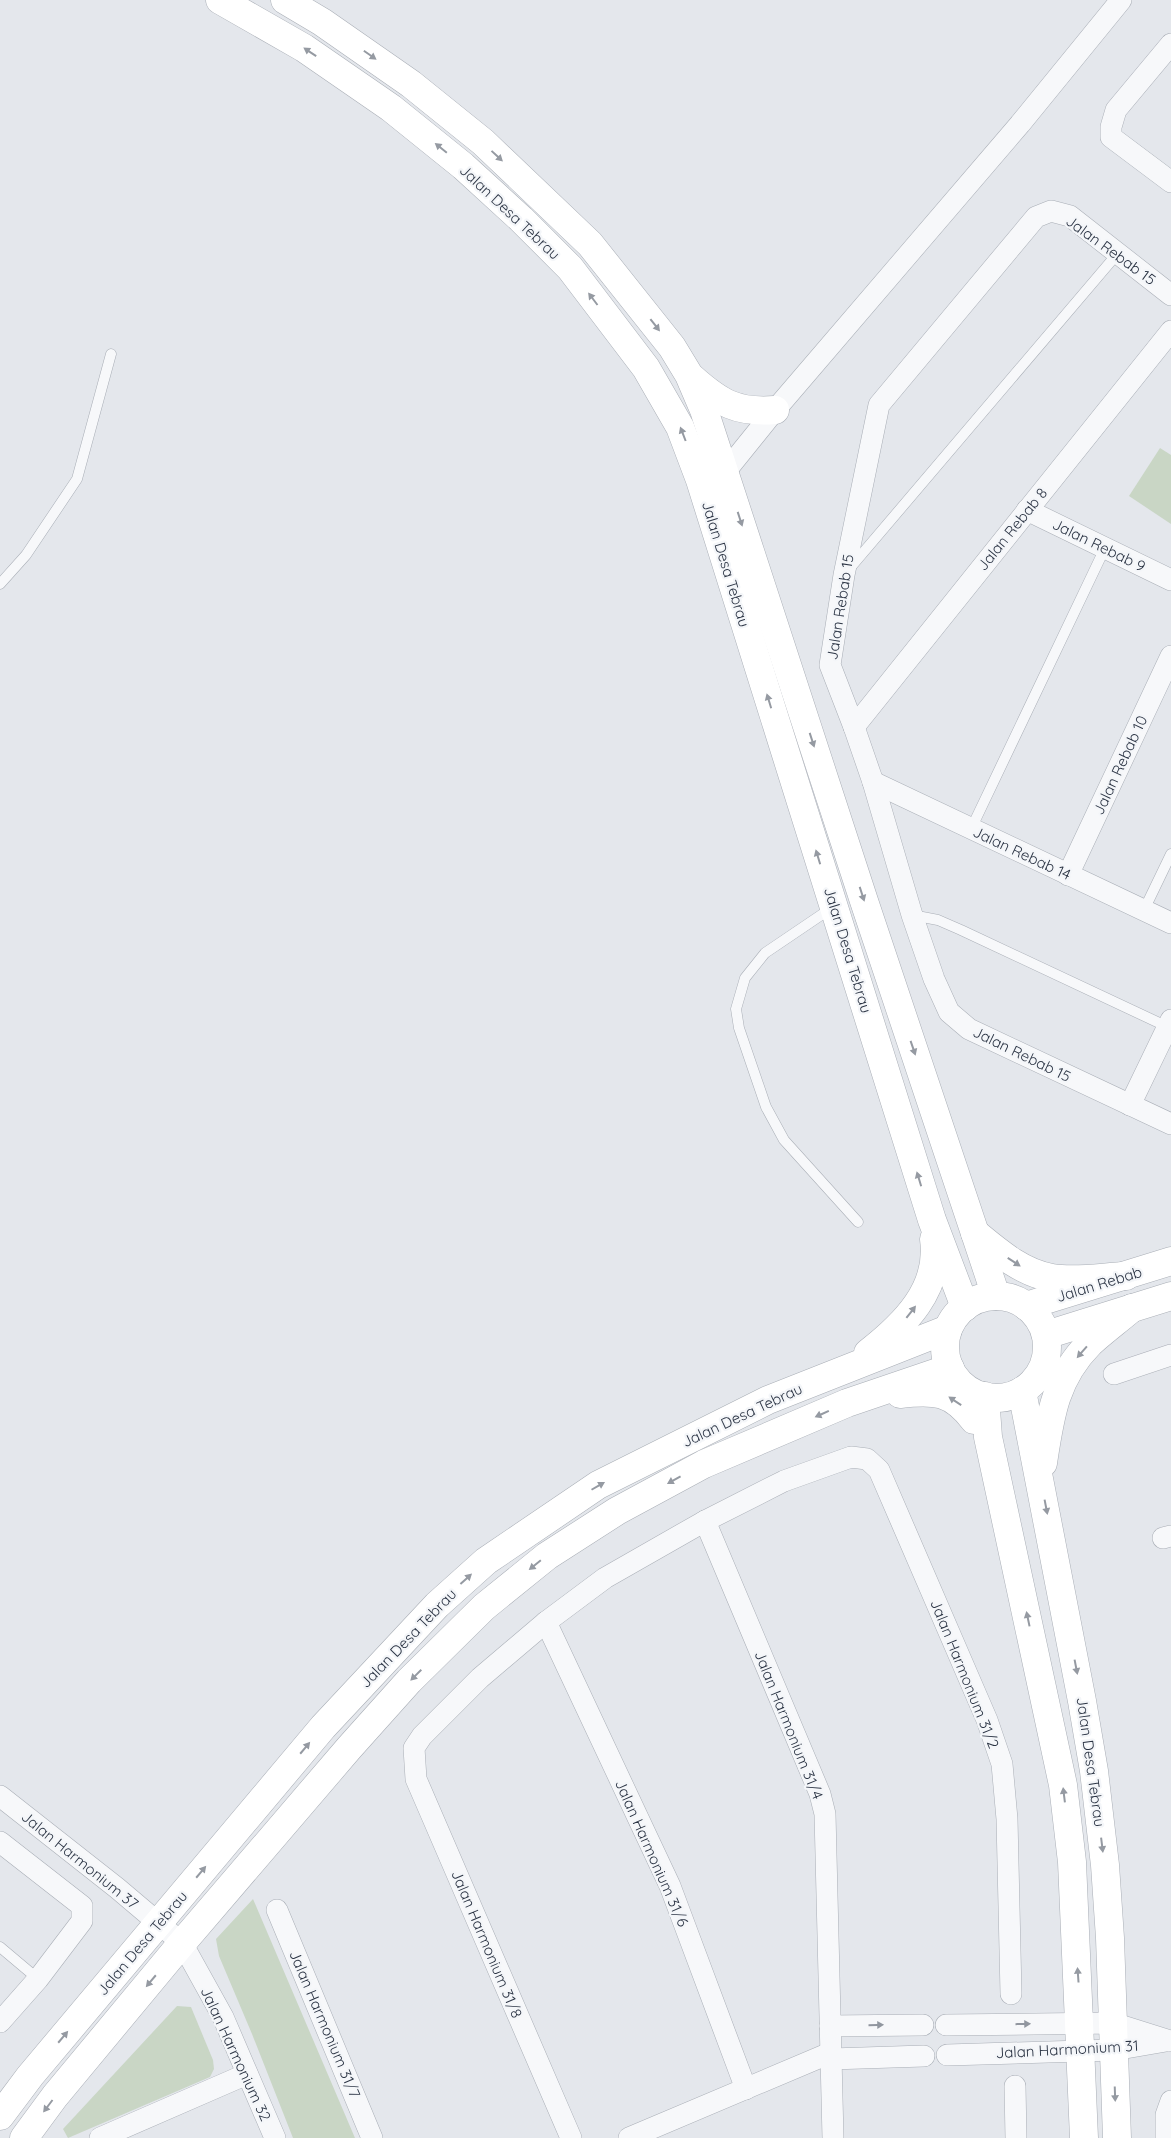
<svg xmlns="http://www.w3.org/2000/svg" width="1171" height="2138" font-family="Quicksand,sans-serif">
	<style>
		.green { fill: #c9d6c5 }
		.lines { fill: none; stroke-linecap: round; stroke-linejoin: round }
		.lane-casing { stroke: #a9aeb6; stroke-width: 11 }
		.street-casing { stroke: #a9aeb6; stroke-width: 22 }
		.secondary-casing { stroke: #a9aeb6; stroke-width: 29 }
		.lane { stroke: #f7f8fa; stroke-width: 10 }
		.street { stroke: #f7f8fa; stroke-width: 21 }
		.secondary { stroke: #fff; stroke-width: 28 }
		.oneway { fill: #959aa2 }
		.oneway2 { fill: #91969f }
		.labels { text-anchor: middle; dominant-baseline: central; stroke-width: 4.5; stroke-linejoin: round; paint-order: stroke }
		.street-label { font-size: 15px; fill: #2b3444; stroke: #f4f6f9 }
	</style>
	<rect width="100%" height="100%" fill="#e4e7ec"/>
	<g class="green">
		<polygon points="1160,448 1171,455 1171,524 1129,496"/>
		<polygon points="253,1899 355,2138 293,2138 252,2034 219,1956 216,1939"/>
		<polygon points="177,2006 191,2007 213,2060 214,2069 210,2077 68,2138 63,2129"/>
	</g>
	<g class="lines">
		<g class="lane-casing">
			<g id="lane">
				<polyline points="850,568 1118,253"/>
				<polyline points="0,584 26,555 77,479 111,354"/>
				<polyline points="971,829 1105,548"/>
				<polyline points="833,907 765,953 745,978 736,1009 739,1028 766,1107 784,1140 858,1222"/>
				<polyline points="1144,910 1171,854"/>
				<polyline points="912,915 938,920 961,930 1170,1028"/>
				<polyline points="0,1947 38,1979"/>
			</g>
		</g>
		<g class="street-casing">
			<g id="street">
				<polyline points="1171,44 1116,110 1111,127 1111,137 1171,182"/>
				<polyline points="1171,295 1070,216 1051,211 1036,217 879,405 844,575 830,665 854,727 873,782 912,915 934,979 949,1012 969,1029 1171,1124"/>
				<polyline points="712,476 725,472 775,410 1020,124 1121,0"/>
				<polyline points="1027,510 1171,580"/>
				<polyline points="854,727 1171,331"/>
				<polyline points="873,782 1171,923"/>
				<polyline points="1068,875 1171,656"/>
				<polyline points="1130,1105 1171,1020"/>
				<polyline points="1114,1374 1171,1355"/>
				<polyline points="705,1521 820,1794 825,1814 833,2138"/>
				<polyline points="1163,1538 1171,1536"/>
				<polyline points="546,1622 670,1886 746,2089"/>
				<polyline points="0,1796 117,1888 182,1943 223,2017 275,2138"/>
				<polyline points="0,1842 82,1906 82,1921 38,1979 0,2022"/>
				<polyline points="277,1910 372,2138"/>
				<polyline points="946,2025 1113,2023 1170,2041"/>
				<polyline points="830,2026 923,2025"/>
				<polyline points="947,2055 1114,2050 1166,2041"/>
				<polyline points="831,2059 924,2056"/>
				<polyline points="1015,2086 1016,2138"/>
				<polyline points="100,2138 247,2074"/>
				<polyline points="571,2138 416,1779 414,1748 422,1736 480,1678 546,1622 605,1578 705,1521 784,1481 851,1457 867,1459 879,1470 987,1720 1002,1764 1007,1819 1011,1994"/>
				<polyline points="629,2138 830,2053"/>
				<polyline points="1166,2138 1166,2115 1171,2101"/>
			</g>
		</g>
		<g class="secondary-casing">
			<g id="secondary">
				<polyline points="220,0 304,48 391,108 463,166 521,219 570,268 646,368 680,427 700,480 932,1220 965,1307"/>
				<polyline points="285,0 322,22 411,84 483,142 590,244 672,347 689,375 704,410 864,901 996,1296"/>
				<path d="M692,378C720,403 737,413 775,410"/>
				<path d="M975,1233C998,1252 1022,1273 1052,1278C1076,1282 1102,1277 1126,1276"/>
				<circle cx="996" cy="1347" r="51"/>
				<polyline points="1026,1306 1171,1261"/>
				<polyline points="1046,1335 1171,1296"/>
				<path d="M868,1353C904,1325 941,1289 934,1239"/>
				<polyline points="1022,1391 1082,1701 1094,1771 1105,1865 1110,1938 1117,2138"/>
				<path d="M900,1394C935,1390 952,1391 974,1420"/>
				<polyline points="985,1396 988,1437 1063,1785 1072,1862 1084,2138"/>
				<path d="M1043,1463C1050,1416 1055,1378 1090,1343C1103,1331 1118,1320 1132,1308"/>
				<polyline points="0,2116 30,2076 323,1727 437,1605 486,1561 598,1485 768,1400 948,1329"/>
				<polyline points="24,2138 55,2096 182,1943 349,1748 409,1681 484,1607 547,1556 617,1511 704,1464 847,1403 950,1368"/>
			</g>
		</g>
		<use href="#lane" class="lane"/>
		<use href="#street" class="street"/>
		<use href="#secondary" class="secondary"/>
	</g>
	<defs><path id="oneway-solid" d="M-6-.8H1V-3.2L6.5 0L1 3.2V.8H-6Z" transform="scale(1.25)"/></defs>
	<g class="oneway">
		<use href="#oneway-solid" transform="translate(310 52) rotate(-146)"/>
		<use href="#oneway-solid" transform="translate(370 55) rotate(35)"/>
		<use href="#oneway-solid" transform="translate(441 148) rotate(-141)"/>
		<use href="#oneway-solid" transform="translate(497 156) rotate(43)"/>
		<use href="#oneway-solid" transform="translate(593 299) rotate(-127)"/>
		<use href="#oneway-solid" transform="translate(655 325) rotate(52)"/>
		<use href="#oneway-solid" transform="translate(683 434) rotate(-111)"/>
		<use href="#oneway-solid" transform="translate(740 519) rotate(72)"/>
		<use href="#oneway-solid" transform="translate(769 701) rotate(-107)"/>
		<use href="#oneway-solid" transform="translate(812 740) rotate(72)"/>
		<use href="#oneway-solid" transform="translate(818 857) rotate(-107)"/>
		<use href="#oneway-solid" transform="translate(862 894) rotate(72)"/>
		<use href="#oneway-solid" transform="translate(913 1048) rotate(71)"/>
		<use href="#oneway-solid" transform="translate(919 1179) rotate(-107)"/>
		<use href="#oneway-solid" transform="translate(1014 1262) rotate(33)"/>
		<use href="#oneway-solid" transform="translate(911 1312) rotate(-52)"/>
		<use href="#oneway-solid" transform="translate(1082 1352) rotate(131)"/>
		<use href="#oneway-solid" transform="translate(955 1401) rotate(-146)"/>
		<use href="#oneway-solid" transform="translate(822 1414) rotate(156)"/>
		<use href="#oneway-solid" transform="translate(674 1480) rotate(151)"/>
		<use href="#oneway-solid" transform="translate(598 1486) rotate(-30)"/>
		<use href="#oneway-solid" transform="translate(1046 1507) rotate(79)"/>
		<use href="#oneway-solid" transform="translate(535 1565) rotate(141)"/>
		<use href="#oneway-solid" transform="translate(466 1579) rotate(-42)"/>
		<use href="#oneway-solid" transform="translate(1028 1619) rotate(-102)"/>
		<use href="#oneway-solid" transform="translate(1076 1667) rotate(79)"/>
		<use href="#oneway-solid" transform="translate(416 1675) rotate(135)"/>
		<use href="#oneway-solid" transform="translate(305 1748) rotate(-50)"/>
		<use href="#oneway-solid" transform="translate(1064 1795) rotate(-97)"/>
		<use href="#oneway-solid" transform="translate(1102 1845) rotate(83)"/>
		<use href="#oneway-solid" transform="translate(201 1872) rotate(-50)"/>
		<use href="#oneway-solid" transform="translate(1078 1975) rotate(-94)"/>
		<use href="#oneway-solid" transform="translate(151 1981) rotate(130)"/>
		<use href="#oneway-solid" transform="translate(63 2037) rotate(-50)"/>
		<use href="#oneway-solid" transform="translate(1115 2094) rotate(88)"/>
		<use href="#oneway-solid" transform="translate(48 2106) rotate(127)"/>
	</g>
	<g class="oneway2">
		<use href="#oneway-solid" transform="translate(1023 2024) rotate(-1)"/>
		<use href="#oneway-solid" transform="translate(876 2025) rotate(-1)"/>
	</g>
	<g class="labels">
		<g class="street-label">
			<text transform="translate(510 212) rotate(43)">Jalan Desa Tebrau</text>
			<text transform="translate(1111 250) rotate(36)">Jalan Rebab 15</text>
			<text transform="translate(1012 529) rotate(-51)">Jalan Rebab 8</text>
			<text transform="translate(1099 545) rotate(26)">Jalan Rebab 9</text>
			<text transform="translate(726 564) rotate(73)">Jalan Desa Tebrau</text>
			<text transform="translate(840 607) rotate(-81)">Jalan Rebab 15</text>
			<text transform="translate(1120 765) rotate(-65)">Jalan Rebab 10</text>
			<text transform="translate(1022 853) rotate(25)">Jalan Rebab 14</text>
			<text transform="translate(848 950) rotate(73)">Jalan Desa Tebrau</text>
			<text transform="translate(1022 1054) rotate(26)">Jalan Rebab 15</text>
			<text transform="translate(1099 1284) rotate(-17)">Jalan Rebab</text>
			<text transform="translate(742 1415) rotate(-25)">Jalan Desa Tebrau</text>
			<text transform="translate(408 1638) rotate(-46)">Jalan Desa Tebrau</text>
			<text transform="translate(965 1674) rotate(68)">Jalan Harmonium 31/2</text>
			<text transform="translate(789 1725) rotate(68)">Jalan Harmonium 31/4</text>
			<text transform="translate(1091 1762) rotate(82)">Jalan Desa Tebrau</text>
			<text transform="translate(652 1853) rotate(66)">Jalan Harmonium 31/6</text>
			<text transform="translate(80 1860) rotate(39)">Jalan Harmonium 37</text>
			<text transform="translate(142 1943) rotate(-50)">Jalan Desa Tebrau</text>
			<text transform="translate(487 1944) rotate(67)">Jalan Harmonium 31/8</text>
			<text transform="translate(325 2024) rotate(67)">Jalan Harmonium 31/7</text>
			<text transform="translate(1067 2049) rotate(-3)">Jalan Harmonium 31</text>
			<text transform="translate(236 2054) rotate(65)">Jalan Harmonium 32</text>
		</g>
	</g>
</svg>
